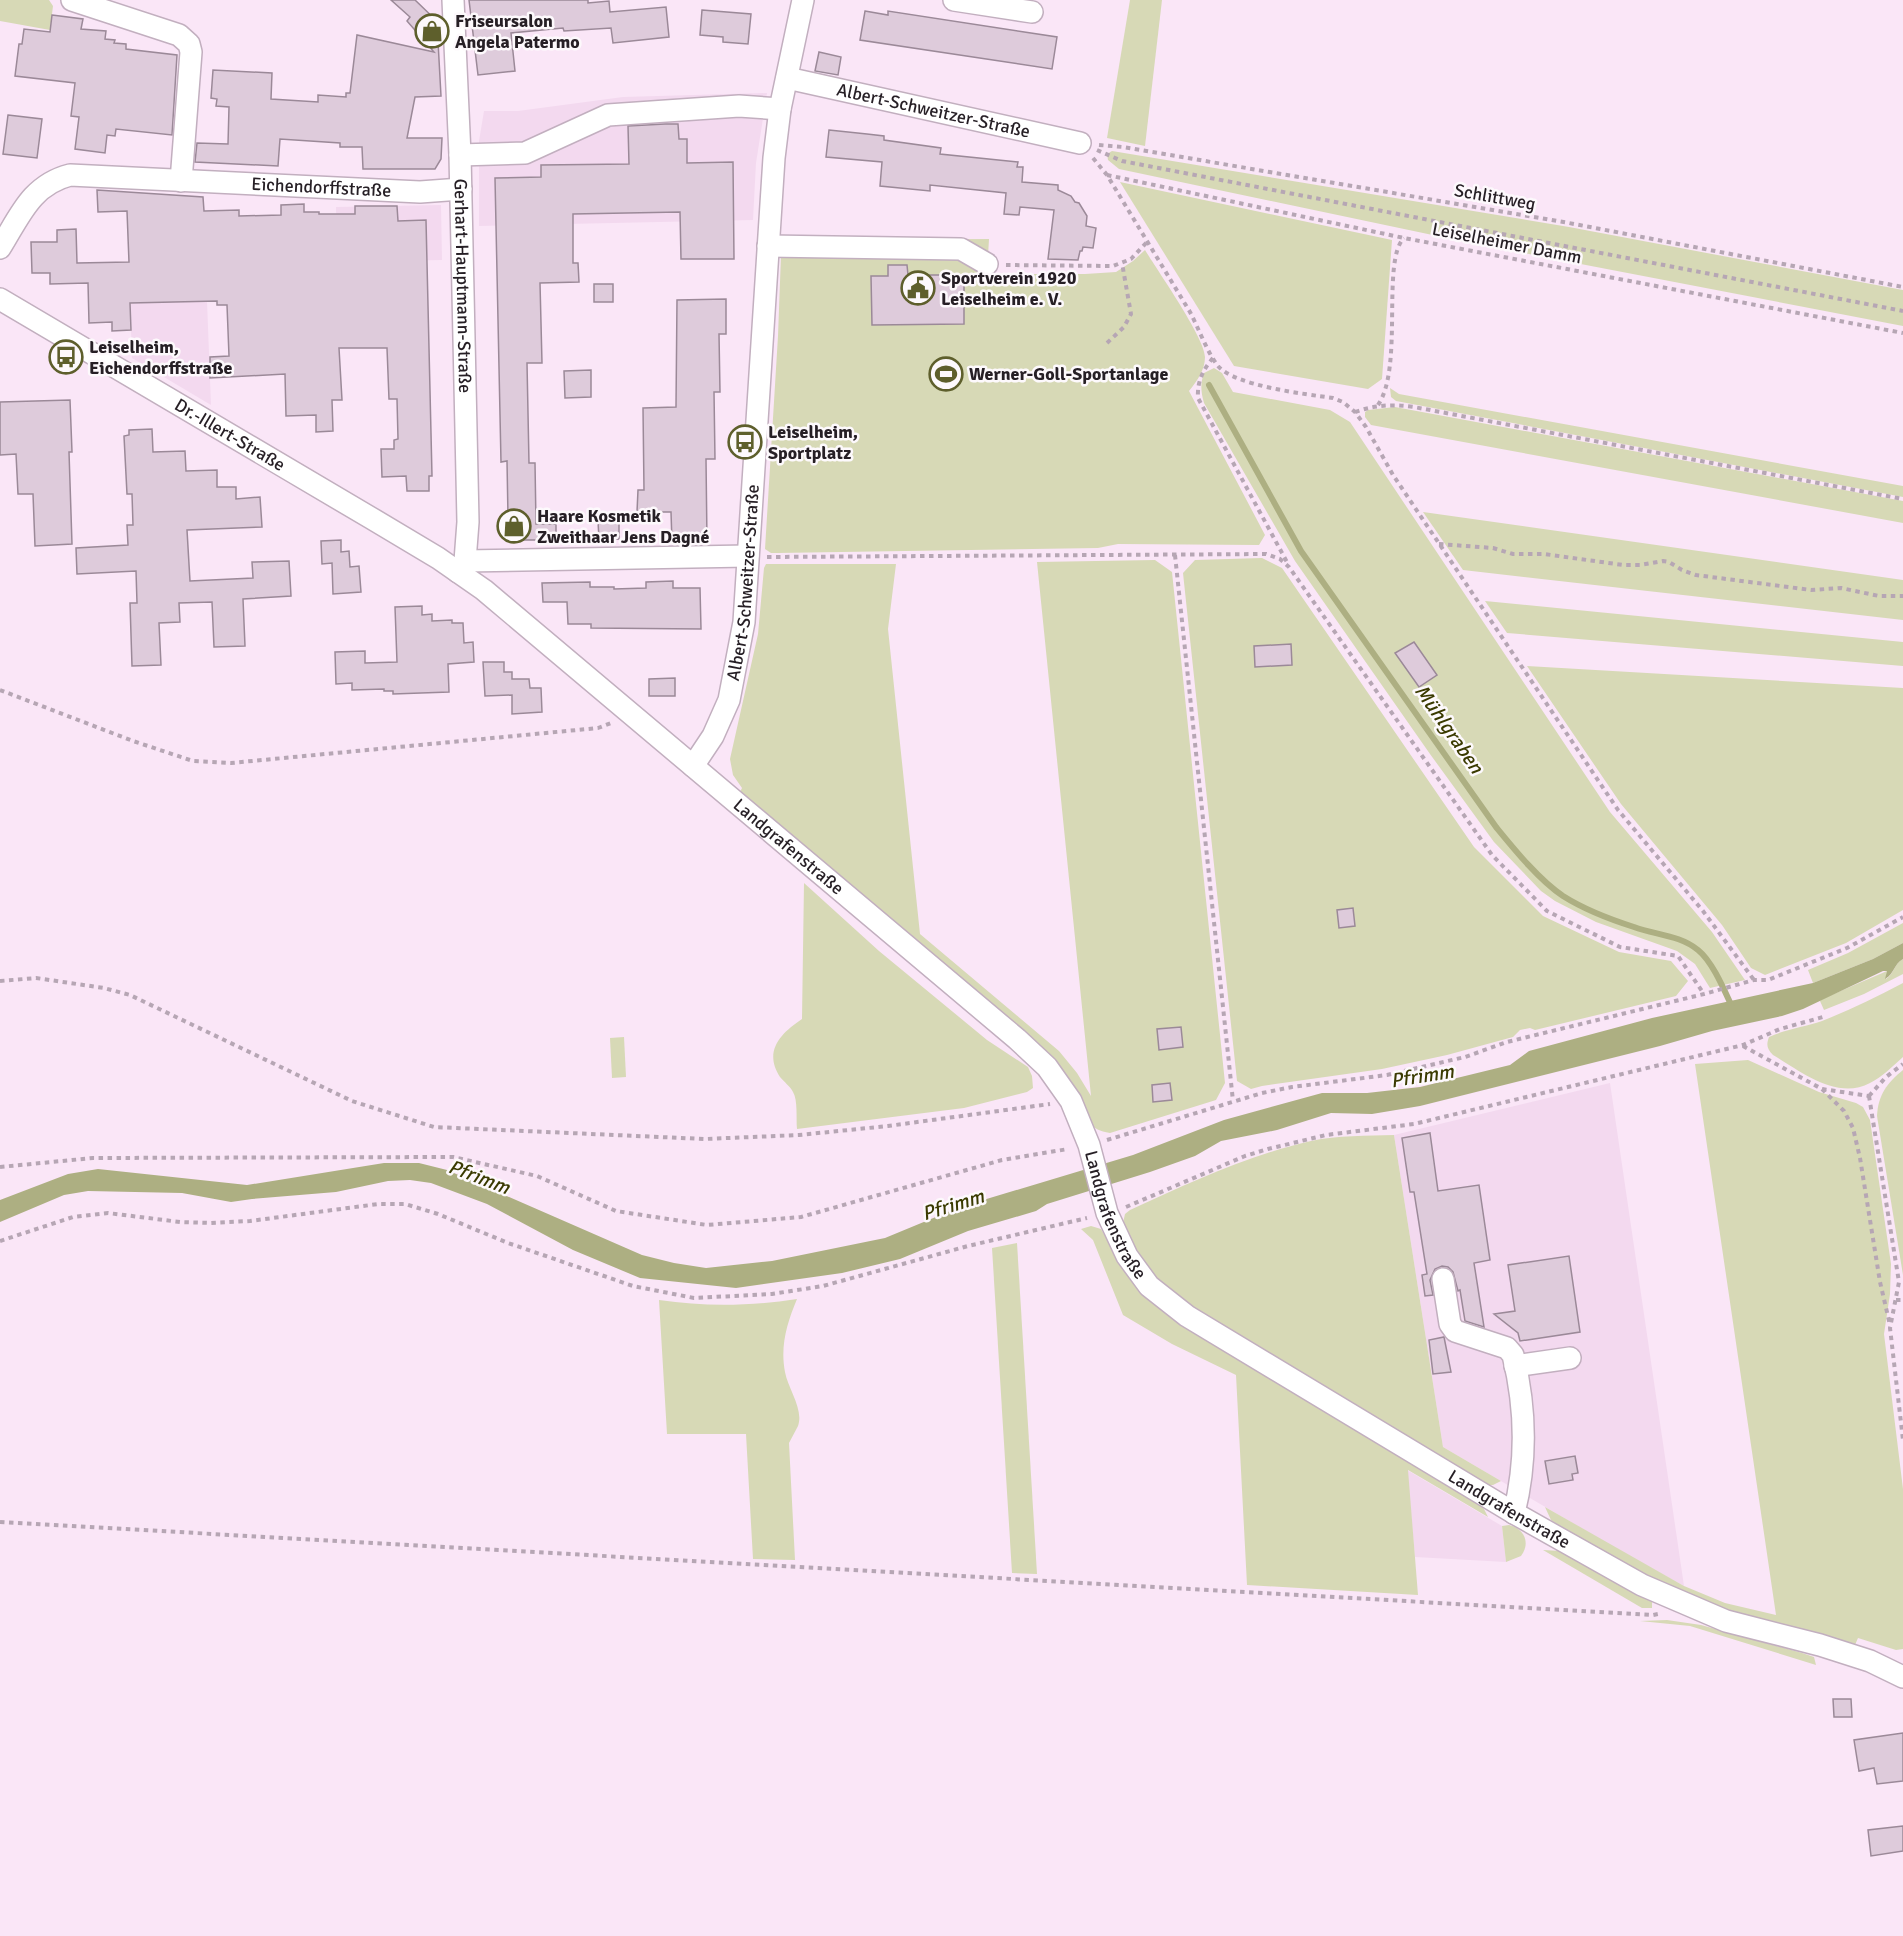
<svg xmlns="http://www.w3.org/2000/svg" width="1903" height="1936" font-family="Signika,sans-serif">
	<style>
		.built { fill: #f3d9ef }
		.green { fill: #d7d9b6 }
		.water { fill: #adaf82 }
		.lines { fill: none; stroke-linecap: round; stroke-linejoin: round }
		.stream { stroke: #adaf82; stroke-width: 6 }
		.building { fill: #decbdb; stroke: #9b8998; stroke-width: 1.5 }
		.minor-casing { stroke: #c2afbf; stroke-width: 24 }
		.path { stroke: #b6a6b4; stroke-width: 4; stroke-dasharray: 4.5 4.5; stroke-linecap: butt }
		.minor { stroke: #fff; stroke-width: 21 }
		.labels { text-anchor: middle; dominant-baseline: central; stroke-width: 5; stroke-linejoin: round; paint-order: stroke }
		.poi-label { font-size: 18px; font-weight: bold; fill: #261f25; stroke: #fdf9fc; text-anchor: start }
		.street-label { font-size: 18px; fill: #261f25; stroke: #fdf9fc }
		.water-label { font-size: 20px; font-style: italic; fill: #3a3a01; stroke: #fdf9fc }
	</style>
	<rect width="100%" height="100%" fill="#fae6f7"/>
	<g class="built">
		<polygon points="767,93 756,163 753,220 479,226 479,141 484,111 518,111 623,97"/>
		<polygon points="126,192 203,197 211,405 132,358"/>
		<polygon points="441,205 442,260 337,262 336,207"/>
		<polygon points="1610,1083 1684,1586 1622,1552 1443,1447 1394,1135"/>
		<polygon points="1407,1470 1502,1526 1506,1562 1415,1557"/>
	</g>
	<g class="green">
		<polygon points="0,0 49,0 53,6 50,30 0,21"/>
		<polygon points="1130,0 1162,0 1145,146 1107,138"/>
		<polygon points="1112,151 1569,227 1903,290 1903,326 1461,241 1119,169 1108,160 1107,154"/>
		<polygon points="1120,182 1392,240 1382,379 1368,389 1234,366"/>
		<path d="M989,239L987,274H1085L1116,272L1133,261L1145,250C1157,270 1205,338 1205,357C1205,370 1197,381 1189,391L1265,535L1259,545L1118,544L1098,548L777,553H771L765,549L778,336L781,255L820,240Z"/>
		<path d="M1214,368L1222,373L1233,392L1330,410L1350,422L1610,812L1712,932L1745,980L1710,988L1695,964L1677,951L1596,922L1555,901L1541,891L1494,842L1430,754L1295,561L1204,403C1201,392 1200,384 1204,373Z"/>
		<polygon points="1390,388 1399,394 1903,486 1903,497 1396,401 1391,397"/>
		<polygon points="1395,407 1903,501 1903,523 1371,425 1365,417 1365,412 1368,410"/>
		<polygon points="1423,512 1903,580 1903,620 1463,570"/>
		<polygon points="1262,558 1282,568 1474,847 1543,916 1619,952 1671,961 1688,981 1676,996 1535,1030 1530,1028 1520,1030 1513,1037 1447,1055 1382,1069 1262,1086 1251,1089 1237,1081 1183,573 1195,560"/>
		<path d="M1155,560L1172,572L1225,1083L1216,1100L1110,1133C1089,1130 1089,1120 1082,1103L740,792L742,788L733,775L730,759L758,634L764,568L766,564H896L888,629L920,934L1059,1051L1077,1073L1091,1096L1037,562Z"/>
		<polygon points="1485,601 1903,642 1903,666 1507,633"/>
		<polygon points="1527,666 1903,688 1903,910 1846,943 1765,975 1751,968 1722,925 1621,804"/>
		<path d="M804,883L879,951L987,1040L1028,1067L1032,1076L1033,1088L1027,1092L964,1108L797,1129C796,1119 798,1100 793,1092C790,1086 784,1082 780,1077C763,1051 781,1033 802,1019Z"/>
		<polygon points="1903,923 1903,943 1873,959 1813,983 1808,970 1848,953"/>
		<path d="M1903,959V974L1864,994L1824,1010L1820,1001L1822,999L1887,971L1886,979C1894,974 1894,964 1903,959Z"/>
		<path d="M1903,983V1057C1893,1066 1882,1077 1870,1083C1837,1101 1800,1071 1773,1055C1767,1049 1766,1045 1769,1037C1786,1029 1805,1027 1822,1021C1850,1010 1876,997 1903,983Z"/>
		<polygon points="624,1037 626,1077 612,1078 610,1038"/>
		<path d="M1748,1060L1819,1092L1856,1103L1863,1107L1870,1120L1891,1264L1890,1294L1884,1334L1903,1489V1649L1896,1650L1858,1638L1855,1645C1805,1632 1753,1621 1705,1602C1656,1583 1609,1554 1563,1529L1551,1520L1545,1507L1684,1586L1725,1603L1776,1615L1695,1064Z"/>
		<path d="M1903,1070V1275L1877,1116C1878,1095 1887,1083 1903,1070Z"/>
		<path d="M1394,1135L1443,1447L1501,1481L1493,1485H1487L1190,1308L1162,1284L1152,1273L1134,1249L1123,1223L1125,1214L1130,1210C1189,1183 1249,1155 1311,1141C1338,1135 1367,1136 1394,1135Z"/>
		<polygon points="1091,1226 1101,1229 1133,1283 1155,1305 1184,1326 1475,1501 1484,1509 1488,1517 1408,1470 1418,1595 1247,1585 1236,1375 1172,1344 1123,1315 1093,1240 1081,1229"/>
		<polygon points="1017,1243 1037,1574 1012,1573 992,1248"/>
		<path d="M797,1299C787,1323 780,1346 785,1372C788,1389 804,1409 798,1426C795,1432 792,1437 789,1443L795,1560L753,1559L746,1434H667L659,1300C706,1307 751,1306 797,1299Z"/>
		<path d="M1509,1525C1524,1528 1531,1543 1521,1556L1506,1562L1502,1526Z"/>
		<polygon points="1543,1550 1561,1551 1645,1598 1652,1602 1652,1608 1642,1608"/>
		<polygon points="1667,1620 1701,1625 1802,1653 1814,1657 1816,1665 1690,1626 1640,1621"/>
	</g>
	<path class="water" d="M1903,943V959C1893,965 1895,973 1885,979L1887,971H1883L1803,1009L1782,1016L1712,1031L1660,1046L1420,1106L1372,1114L1331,1113L1277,1130L1221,1141L1195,1156L1150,1172L1047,1204L1036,1211L968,1231L900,1259L842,1273L736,1288L640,1278L573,1250L487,1204L431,1183L410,1180L388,1181L336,1192L252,1199L231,1202L182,1193L88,1191L64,1195L0,1222V1200L68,1174L98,1169L247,1185L384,1163H419L447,1170L642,1255L674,1263L706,1268L772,1261L885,1238L960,1207L1133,1155L1224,1120L1322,1093H1367L1420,1087L1510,1065L1529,1051L1652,1018L1813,983L1873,959Z"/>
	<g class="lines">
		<path class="stream" d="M1209,385L1301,551L1496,827C1514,849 1539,880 1563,896C1582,908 1612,920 1634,927C1656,935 1680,935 1698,950C1713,962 1725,992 1733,1009"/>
	</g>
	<g class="building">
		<polygon points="391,0 415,0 441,25 442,38 438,41 441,96 415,97 407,138 442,138 441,159 435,169 363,169 362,147 340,147 340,143 280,139 278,166 195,162 197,143 228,144 229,107 216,106 217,99 211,98 213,70 272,73 271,99 318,102 318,95 346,97 346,93 350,93 357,35 434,52 407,21 410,17"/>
		<polygon points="469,0 588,0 588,3 609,1 610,12 666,7 669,37 613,43 611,28 564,31 563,28 511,33 515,71 478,75"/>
		<polygon points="702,10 751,14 748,44 723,42 723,37 700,35"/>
		<polygon points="865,11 888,15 888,11 1057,37 1052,69 860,40"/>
		<polygon points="52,15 83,19 81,29 106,31 105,39 115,40 114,43 126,44 126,49 177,55 172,135 116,129 115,136 107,135 105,153 75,149 79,117 71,116 75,83 15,76 19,44 22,44 24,29 50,32"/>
		<polygon points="819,52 841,57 838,75 815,71"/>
		<polygon points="8,115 42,119 37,158 3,154"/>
		<polygon points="665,124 678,124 679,139 687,139 687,163 733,162 734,259 681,259 680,212 573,214 573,263 578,263 579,282 540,283 542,363 527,363 529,463 535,463 536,524 556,524 556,540 508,540 508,537 504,537 504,518 508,517 507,461 501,462 495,178 541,177 541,165 629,164 628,126"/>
		<polygon points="829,130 867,134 884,136 884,140 941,148 940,154 1018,162 1017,167 1023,167 1022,182 1058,185 1058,190 1071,196 1075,202 1079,203 1087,216 1086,226 1096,228 1093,248 1083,247 1082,251 1080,251 1078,260 1048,259 1054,210 1020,207 1019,215 1004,214 1006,193 930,185 930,191 880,186 882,162 826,157"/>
		<polygon points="97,190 203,197 204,211 239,210 239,216 281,215 281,205 304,204 304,212 319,212 319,214 355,214 355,206 397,206 398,221 426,220 432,476 429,476 429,491 407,491 406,476 382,477 381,449 394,449 394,440 398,439 397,399 389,399 387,348 339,348 342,400 332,400 333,431 316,432 316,415 286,416 285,374 210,378 210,357 229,356 227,305 217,305 217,301 130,303 131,330 112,331 112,322 89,323 88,283 50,284 50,273 32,273 31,242 57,242 57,230 76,229 77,263 129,262 127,211 98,212"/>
		<polygon points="888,265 907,265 908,275 964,275 964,324 872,325 871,276 888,276"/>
		<rect x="594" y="284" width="19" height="18"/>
		<polygon points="726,299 726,334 719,334 720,392 714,392 715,459 706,459 707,542 672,542 671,512 637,512 638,490 644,490 643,408 676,407 677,300"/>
		<polygon points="591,370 591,397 565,398 564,371"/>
		<polygon points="70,400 72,452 69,452 72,544 35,546 33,494 18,494 16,454 0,455 0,402"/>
		<polygon points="152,429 153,452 185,451 186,471 217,470 217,487 236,487 236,499 260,497 262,527 187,530 190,581 253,578 252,562 289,561 291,596 243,599 245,646 214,647 212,602 179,603 180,622 159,623 161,665 132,666 130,603 137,603 136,571 77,574 76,548 128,545 127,525 133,525 132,494 127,494 124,436 129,435 129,430"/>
		<polygon points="598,521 619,521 619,539 599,540"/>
		<polygon points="341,540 341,552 349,551 350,567 359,566 361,592 333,594 332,563 322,564 321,541"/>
		<polygon points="673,581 673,588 700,588 701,629 591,628 591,624 568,624 567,602 543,602 542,583 590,582 590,587 614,587 614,589 646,588 646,582"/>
		<polygon points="422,606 422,615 432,614 432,621 452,620 452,623 463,623 464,643 473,642 474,662 448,664 449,692 393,694 393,691 384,691 384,689 352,690 352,683 336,684 335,652 365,651 365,663 397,662 395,607"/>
		<polygon points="1414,642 1437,675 1419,687 1395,653"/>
		<polygon points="1291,644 1292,665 1255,667 1254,646"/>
		<polygon points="483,662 504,662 504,672 512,672 512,679 529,679 530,688 541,688 542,712 512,714 512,695 485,696"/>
		<polygon points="675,678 675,696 649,696 649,679"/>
		<polygon points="1353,908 1355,926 1339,928 1337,910"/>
		<polygon points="1181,1027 1183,1047 1159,1050 1157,1029"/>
		<polygon points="1170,1083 1172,1100 1153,1102 1152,1085"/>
		<polygon points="1430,1133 1438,1191 1479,1185 1490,1260 1474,1263 1484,1327 1465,1321 1460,1290 1458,1291 1453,1272 1448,1267 1442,1266 1435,1269 1430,1280 1433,1295 1425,1296 1422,1275 1427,1274 1414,1192 1410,1192 1402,1138"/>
		<polygon points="1569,1256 1580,1332 1520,1341 1518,1333 1494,1314 1515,1311 1508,1265"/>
		<polygon points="1444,1337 1451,1372 1433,1374 1429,1340"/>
		<polygon points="1575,1456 1578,1473 1572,1474 1573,1480 1549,1484 1545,1461"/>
		<polygon points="1833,1699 1851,1699 1852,1717 1834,1717"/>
		<polygon points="1903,1733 1903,1781 1877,1784 1874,1768 1859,1771 1854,1740"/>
		<polygon points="1903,1826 1903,1851 1871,1856 1868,1830"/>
	</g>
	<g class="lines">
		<g class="minor-casing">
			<g id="minor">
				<polyline points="72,0 179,35 189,44 191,52 181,181"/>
				<path id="s1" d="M453,0L460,155L468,522L465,561L458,572"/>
				<polyline points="954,0 1032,12"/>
				<path id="s2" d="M787,78L1080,143"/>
				<polyline points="460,155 525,153 608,115 739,106 780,109"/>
				<polyline points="768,246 961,249 987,264"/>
				<path id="s3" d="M0,248C20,216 31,185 70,175L420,192L461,189"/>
				<path id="s4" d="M0,299L371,518L438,558L484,590L1017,1039L1047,1067L1071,1101L1089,1145L1107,1213L1127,1256L1149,1286L1187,1316L1514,1513L1642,1585L1726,1621L1820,1645L1870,1661L1903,1677"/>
				<polyline points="465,561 748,556"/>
				<path id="s5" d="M693,766L713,736L729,700L744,622L774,158L780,109L803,0"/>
				<path d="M1443,1279L1450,1324L1455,1331L1507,1348L1513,1355C1526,1408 1527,1461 1514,1513"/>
				<polyline points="1515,1366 1570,1358"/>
			</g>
		</g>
		<g class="path">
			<polyline points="1099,145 1123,147 1569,223 1903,287"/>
			<polyline points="1097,150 1122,161 1903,311"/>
			<path d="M1093,158L1107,175L1190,312C1199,329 1207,352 1218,366C1235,386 1305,394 1333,398L1343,402L1355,412L1366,427L1393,475L1618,810L1703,911L1754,980"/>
			<polyline points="1107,175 1404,238 1903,333"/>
			<polyline points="1006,265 1113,266 1131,259 1147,242"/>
			<polyline points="1107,343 1124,327 1131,314 1122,263"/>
			<path d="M1213,358C1203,370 1197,381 1198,398L1288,564"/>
			<path d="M1378,405C1404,367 1381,260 1404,238"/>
			<path d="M1355,412C1375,405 1392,404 1414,407L1903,499"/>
			<polyline points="1439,544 1493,548 1513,554 1544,554 1623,565 1640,565 1663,561 1669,562 1682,570 1696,575 1811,590 1841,588 1879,596 1903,596"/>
			<polyline points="1175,555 1233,1101"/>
			<polyline points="767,557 1266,554 1280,559 1289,567 1492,855 1547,911 1620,947 1678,956 1704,994"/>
			<polyline points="0,690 133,741 193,761 231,763 598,728 611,723"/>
			<polyline points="0,981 36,978 104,988 130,995 352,1101 434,1127 705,1139 799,1135 888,1126 1050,1104"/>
			<polyline points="1743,1046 1822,1089 1869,1096"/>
			<polyline points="1822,1089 1844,1111 1853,1128 1860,1158 1880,1282 1890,1325"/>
			<polyline points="1869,1096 1899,1282 1890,1328 1903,1440"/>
			<polyline points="1869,1096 1886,1077 1903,1064"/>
			<polyline points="1107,1140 1262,1093 1292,1087 1387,1075 1465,1057 1507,1042 1704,994 1754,980 1768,980 1847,948 1903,917"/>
			<polyline points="0,1167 93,1158 453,1157 537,1176 616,1211 707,1225 801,1217 1002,1160 1068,1149"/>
			<polyline points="1126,1207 1245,1156 1268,1149 1326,1135 1414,1124 1743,1045 1780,1029 1823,1017"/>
			<polyline points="0,1241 73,1217 108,1213 180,1222 211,1223 250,1221 378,1204 405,1204 438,1214 508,1243 633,1286 694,1298 772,1294 823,1286 968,1246 1087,1218"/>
			<polyline points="1896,1300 1903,1300"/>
			<polyline points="0,1522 1653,1615 1658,1614"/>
		</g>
		<use href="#minor" class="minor"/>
	</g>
	<defs>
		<g id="shop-ring" transform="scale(1.725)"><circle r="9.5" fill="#fdf9fc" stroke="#5e5f2c" stroke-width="1.5"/><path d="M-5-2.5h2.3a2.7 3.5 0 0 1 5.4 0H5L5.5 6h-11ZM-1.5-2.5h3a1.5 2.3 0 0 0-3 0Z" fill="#5e5f2c"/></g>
		<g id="civic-ring" transform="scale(1.725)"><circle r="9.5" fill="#fdf9fc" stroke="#5e5f2c" stroke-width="1.5"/><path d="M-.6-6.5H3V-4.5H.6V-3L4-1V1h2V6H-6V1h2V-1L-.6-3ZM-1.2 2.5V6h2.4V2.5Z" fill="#5e5f2c"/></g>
		<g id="bus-ring" transform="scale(1.725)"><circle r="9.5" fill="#fdf9fc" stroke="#5e5f2c" stroke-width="1.5"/><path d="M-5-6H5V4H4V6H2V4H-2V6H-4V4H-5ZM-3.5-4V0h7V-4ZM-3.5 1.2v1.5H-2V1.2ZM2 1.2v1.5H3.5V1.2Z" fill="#5e5f2c"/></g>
		<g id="stadium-ring" transform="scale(1.725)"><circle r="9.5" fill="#fdf9fc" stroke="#5e5f2c" stroke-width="1.5"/><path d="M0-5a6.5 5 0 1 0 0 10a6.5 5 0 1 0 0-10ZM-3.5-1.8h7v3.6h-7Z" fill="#5e5f2c"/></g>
	</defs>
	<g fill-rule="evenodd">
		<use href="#shop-ring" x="432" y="31"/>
		<use href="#civic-ring" x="918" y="288"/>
		<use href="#bus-ring" x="66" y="357"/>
		<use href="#stadium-ring" x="946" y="374"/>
		<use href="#bus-ring" x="745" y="442"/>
		<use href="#shop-ring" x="514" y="526"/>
	</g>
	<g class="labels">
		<g class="poi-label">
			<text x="455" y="21">Friseursalon<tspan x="455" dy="21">Angela Patermo</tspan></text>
			<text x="941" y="278">Sportverein 1920<tspan x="941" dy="21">Leiselheim e. V.</tspan></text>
			<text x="89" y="347">Leiselheim,<tspan x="89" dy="21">Eichendorffstraße</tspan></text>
			<text x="969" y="374">Werner-Goll-Sportanlage</text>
			<text x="768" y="432">Leiselheim,<tspan x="768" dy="21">Sportplatz</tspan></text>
			<text x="537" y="516">Haare Kosmetik<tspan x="537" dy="21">Zweithaar Jens Dagné</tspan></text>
		</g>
		<g class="street-label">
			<text stroke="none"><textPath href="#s2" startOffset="150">Albert-Schweitzer-Straße</textPath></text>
			<text stroke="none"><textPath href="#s3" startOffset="356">Eichendorffstraße</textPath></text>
			<text transform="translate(1495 197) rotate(10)">Schlittweg</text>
			<text transform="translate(1507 243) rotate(11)">Leiselheimer Damm</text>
			<text stroke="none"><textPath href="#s1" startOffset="286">Gerhart-Hauptmann-Straße</textPath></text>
			<text stroke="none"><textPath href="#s4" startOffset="267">Dr.-Illert-Straße</textPath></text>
			<text stroke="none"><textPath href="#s5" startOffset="194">Albert-Schweitzer-Straße</textPath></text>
			<text stroke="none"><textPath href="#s4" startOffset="963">Landgrafenstraße</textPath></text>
			<text stroke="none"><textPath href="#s4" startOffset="1467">Landgrafenstraße</textPath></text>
			<text stroke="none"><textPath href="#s4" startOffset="1971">Landgrafenstraße</textPath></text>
		</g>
		<g class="water-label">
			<text transform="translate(1449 729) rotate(55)">Mühlgraben</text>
			<text transform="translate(1422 1076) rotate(-9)">Pfrimm</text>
			<text transform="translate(479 1177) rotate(21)">Pfrimm</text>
			<text transform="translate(953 1205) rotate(-17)">Pfrimm</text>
		</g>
	</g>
</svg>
